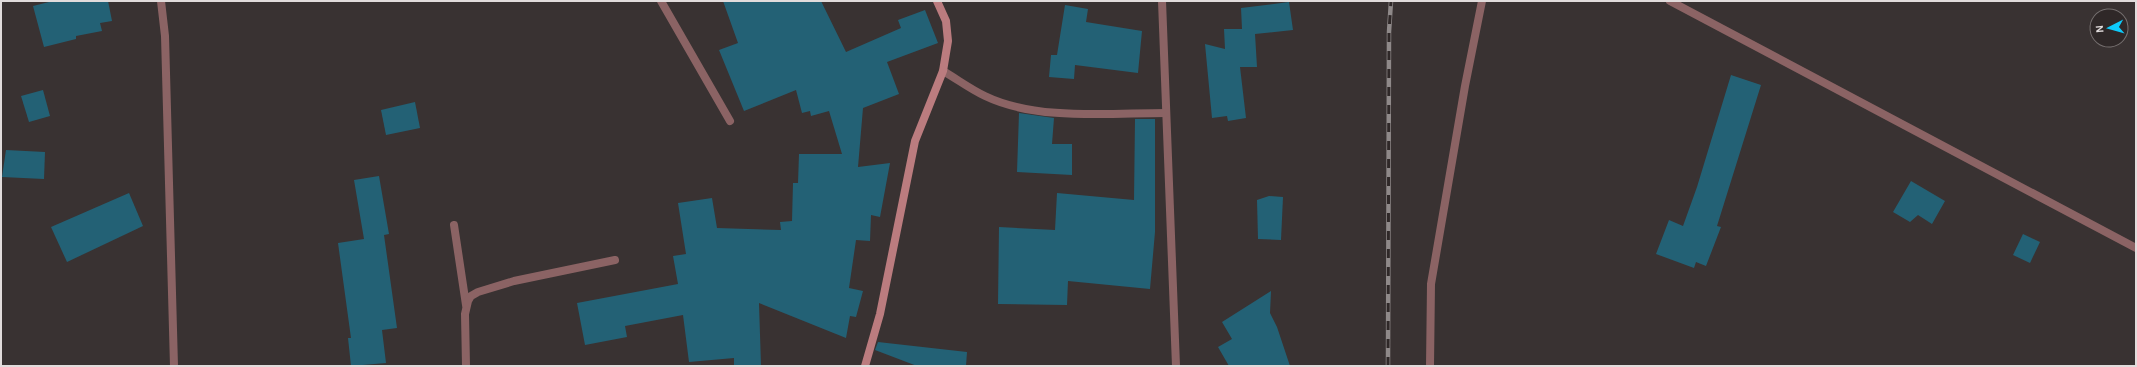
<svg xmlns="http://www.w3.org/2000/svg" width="2137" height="367" font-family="'Alegreya Sans',sans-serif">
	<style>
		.building { fill: #236175 }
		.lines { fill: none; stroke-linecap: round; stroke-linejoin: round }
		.minor { stroke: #8b6364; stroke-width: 8 }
		.secondary { stroke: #bb7c7f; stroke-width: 8 }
		.rail-casing { stroke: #8f8989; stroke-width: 4.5 }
		.rail { stroke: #2f2828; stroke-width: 3; stroke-dasharray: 9; stroke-linecap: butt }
	</style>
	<rect width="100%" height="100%" fill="#393232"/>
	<g class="building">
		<polygon points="53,1 108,1 112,21 100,23 102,31 76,36 76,39 44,47 33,6"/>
		<polygon points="723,1 821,1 846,52 901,28 898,20 925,10 938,43 887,62 899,94 863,108 858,167 890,163 880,217 871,215 870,241 856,240 849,288 863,291 856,317 850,316 846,338 759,303 761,366 734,366 734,358 689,362 683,315 625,326 627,337 585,345 577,303 678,284 673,256 686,254 678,203 712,198 717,228 781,230 780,222 792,221 793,183 798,183 799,154 842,154 829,111 811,116 810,111 802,113 796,90 744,111 719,50 738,43"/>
		<polygon points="1289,2 1293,30 1255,34 1257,67 1240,67 1246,118 1228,121 1227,116 1212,118 1205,44 1225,49 1224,29 1242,29 1241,8"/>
		<polygon points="1065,5 1088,9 1086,22 1142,31 1138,73 1075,65 1074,79 1049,77 1051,55 1057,55"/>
		<polygon points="1731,75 1761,85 1717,226 1721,227 1706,266 1696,262 1694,268 1656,254 1669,220 1683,226 1697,187"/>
		<polygon points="43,90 50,116 29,122 21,96"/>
		<polygon points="415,102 420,128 386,135 381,110"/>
		<polygon points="1019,113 1054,118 1052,144 1072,144 1072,175 1017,172"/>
		<polygon points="1135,119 1155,119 1155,232 1150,289 1068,281 1067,305 998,304 999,227 1055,230 1057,193 1134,200"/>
		<polygon points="6,150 45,152 44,179 2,177"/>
		<polygon points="379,176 389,234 384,235 397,328 382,330 386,363 351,366 348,338 351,338 338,243 364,239 354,180"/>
		<polygon points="1911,181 1945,201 1932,224 1918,215 1910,222 1893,212"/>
		<polygon points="129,193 143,226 67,262 51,227"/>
		<polygon points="1269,196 1283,197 1281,240 1258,239 1257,200"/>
		<polygon points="2023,234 2040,242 2030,263 2013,255"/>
		<polygon points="1271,291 1270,313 1277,327 1290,366 1229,366 1218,347 1232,339 1222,322"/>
		<polygon points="878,342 967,352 966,366 917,366 875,350"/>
	</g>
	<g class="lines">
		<g class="minor">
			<polyline points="161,1 165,36 174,366"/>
			<polyline points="661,1 730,121"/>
			<polyline points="1162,1 1176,366"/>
			<polyline points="1670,1 2136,248"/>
			<path d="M943,71C957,79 970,89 985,96C1037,121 1109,113 1166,113"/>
			<polyline points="454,225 466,305"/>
			<polyline points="466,366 465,314 468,301 471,296 478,292 514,281 615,260"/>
			<polyline points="1430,366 1431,284 1465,86 1482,1"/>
		</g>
		<polyline class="secondary" points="865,366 880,314 915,141 943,71 948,41 946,21 937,1"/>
		<g class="rail-casing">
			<polyline id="rail" points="1388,366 1389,32 1391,1"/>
		</g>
		<use href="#rail" class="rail"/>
	</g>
	<rect width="2137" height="367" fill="none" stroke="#e1dcdc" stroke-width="4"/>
	<g transform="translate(2109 28) rotate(264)"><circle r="19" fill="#2f2828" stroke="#767070"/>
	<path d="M0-3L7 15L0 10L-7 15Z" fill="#0ecafa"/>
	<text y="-6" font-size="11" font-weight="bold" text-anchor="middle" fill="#e1dcdc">N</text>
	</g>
</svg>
